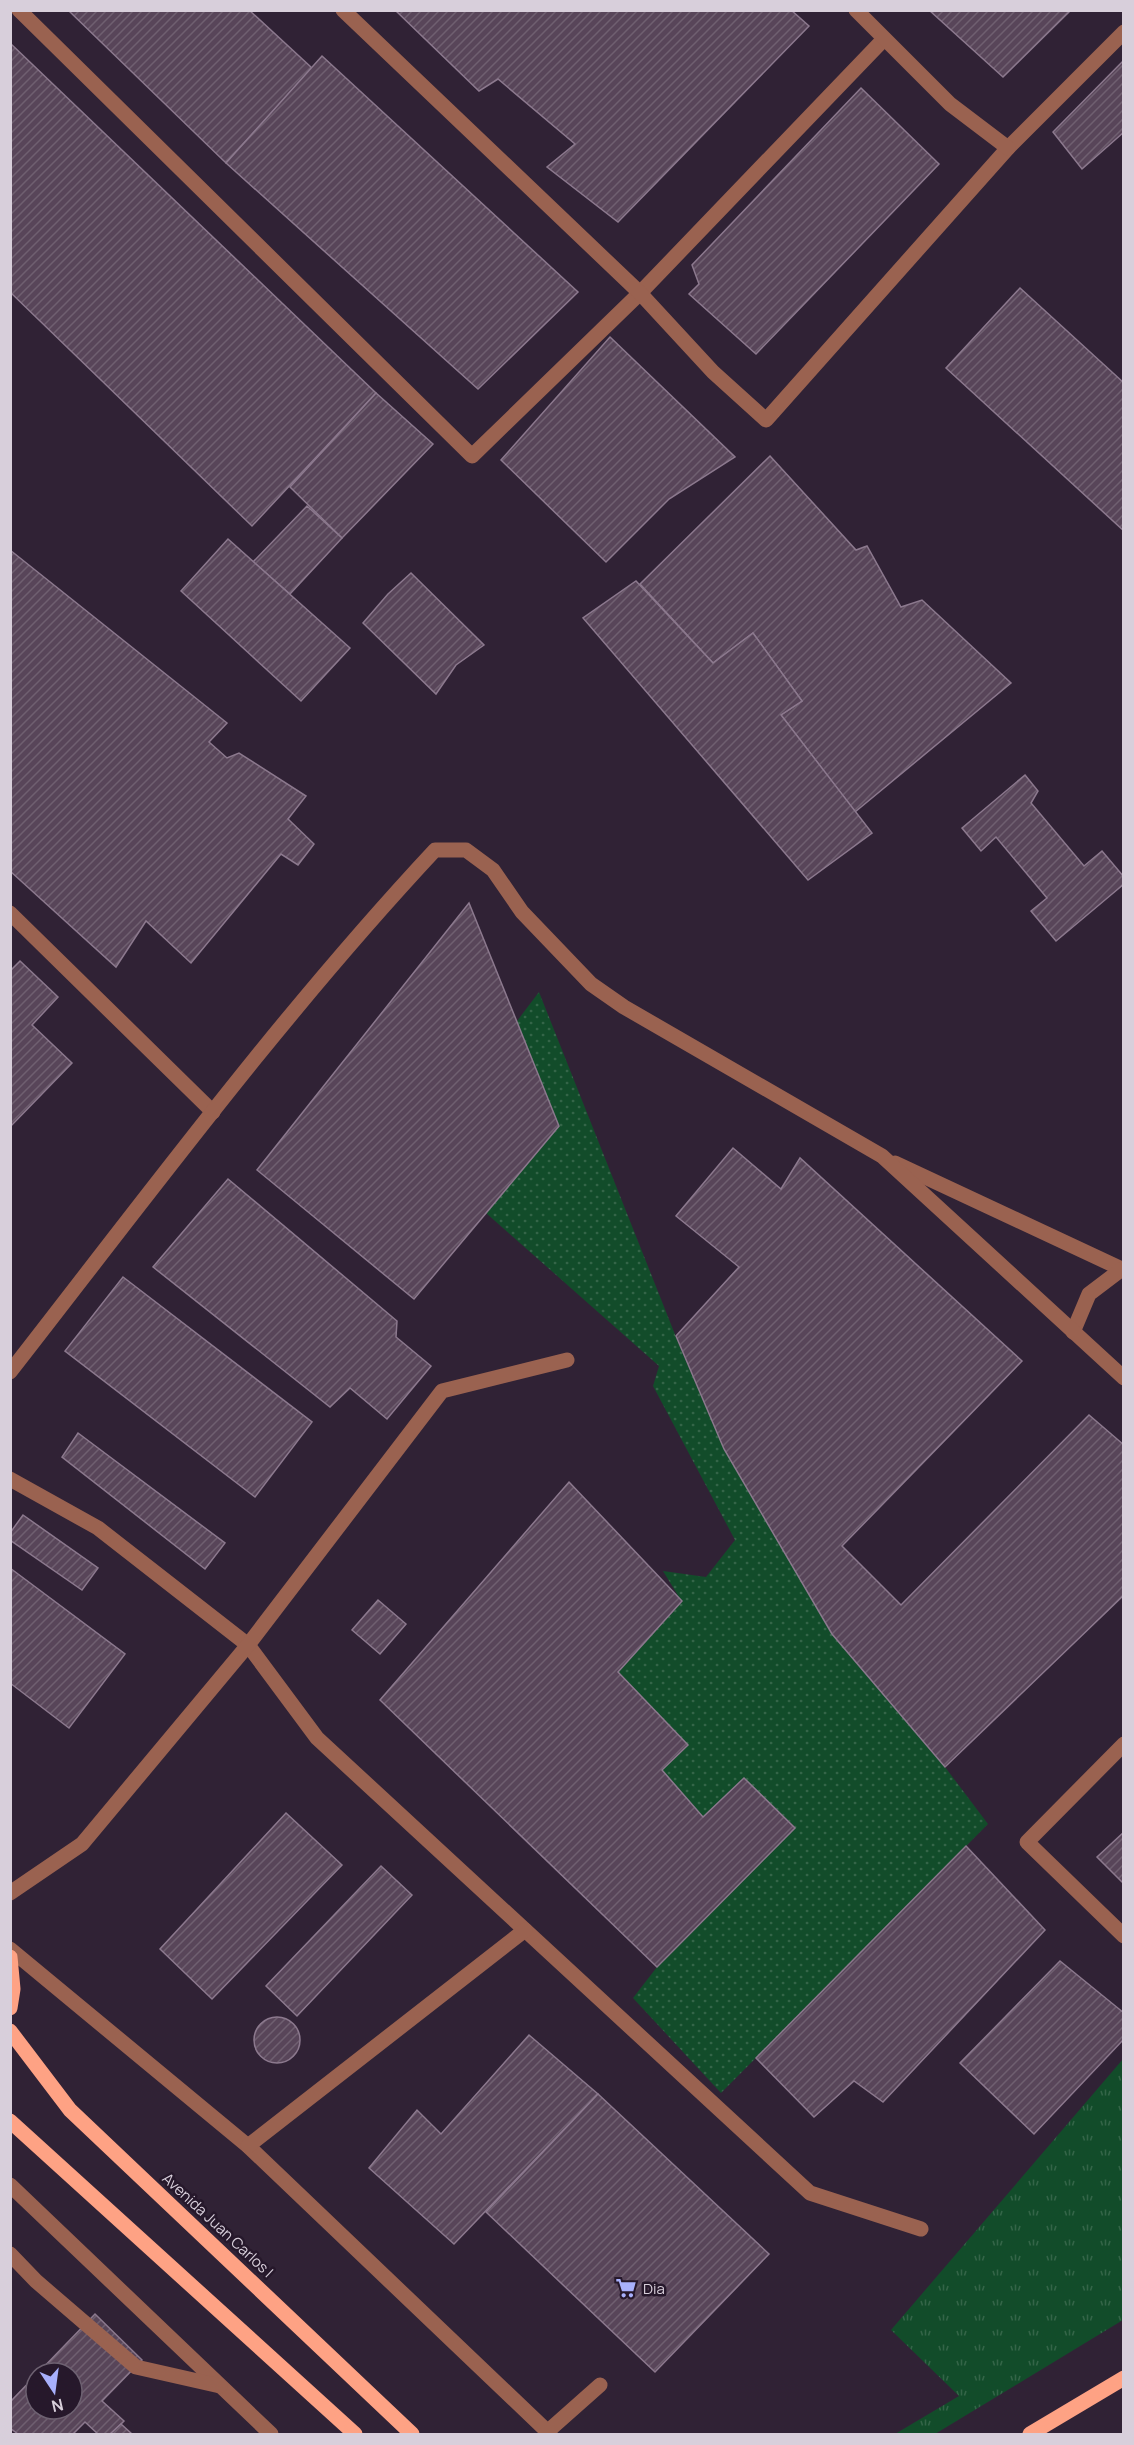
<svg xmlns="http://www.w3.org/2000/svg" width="1134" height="2445" font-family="Manrope,sans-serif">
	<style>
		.grass { fill: url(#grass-tufts) }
		.garden { fill: url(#garden-dots) }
		.building { fill: url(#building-hatch); stroke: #8c798e; stroke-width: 1.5 }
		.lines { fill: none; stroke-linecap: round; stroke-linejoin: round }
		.minor { stroke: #9a6250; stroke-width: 15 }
		.major { stroke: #fea284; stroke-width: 15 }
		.labels { text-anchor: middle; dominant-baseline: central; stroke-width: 5; stroke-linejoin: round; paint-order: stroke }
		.street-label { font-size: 15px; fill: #d8cfdb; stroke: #26182b }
		.poi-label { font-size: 15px; fill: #d8cfdb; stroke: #26182b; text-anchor: start }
	</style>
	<defs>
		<pattern id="grass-tufts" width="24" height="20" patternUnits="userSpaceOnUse" patternTransform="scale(1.5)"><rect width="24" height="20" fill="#124c2a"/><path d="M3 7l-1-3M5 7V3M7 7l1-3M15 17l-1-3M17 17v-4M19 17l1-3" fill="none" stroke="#346548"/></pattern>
		<pattern id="garden-dots" width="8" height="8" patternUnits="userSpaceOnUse" patternTransform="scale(1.5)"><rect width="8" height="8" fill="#124c2a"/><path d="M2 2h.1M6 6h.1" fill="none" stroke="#346548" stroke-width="1.8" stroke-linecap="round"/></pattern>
		<pattern id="building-hatch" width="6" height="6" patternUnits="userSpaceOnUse" patternTransform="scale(1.5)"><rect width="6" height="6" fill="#584559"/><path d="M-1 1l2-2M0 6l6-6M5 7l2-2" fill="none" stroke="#6f5f70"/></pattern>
	</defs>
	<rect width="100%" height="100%" fill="#302235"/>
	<polygon class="grass" points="1123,2059 1123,2320 935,2434 895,2434 959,2396 891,2330"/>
	<polygon class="garden" points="539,992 680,1347 724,1449 832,1634 945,1767 988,1824 721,2093 633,1998 657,1967 795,1827 744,1778 703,1817 662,1770 688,1745 618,1672 682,1602 663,1571 706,1577 735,1540 653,1386 659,1366 486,1213 559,1126 517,1021"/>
	<g class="building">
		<polygon points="68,10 249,10 312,68 226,163"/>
		<polygon points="395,10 791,10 809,26 618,222 547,167 575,144 498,79 479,91"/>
		<polygon points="929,10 1071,10 1003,77"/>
		<polygon points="10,43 376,393 252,526 10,292"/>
		<polygon points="322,56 578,292 478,389 226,163"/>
		<polygon points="1124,60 1124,132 1082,169 1053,132"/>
		<polygon points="861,88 939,164 756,354 689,294 699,284 692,265"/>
		<polygon points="1020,288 1124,383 1124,531 946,368"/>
		<polygon points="610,337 735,457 669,499 606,562 501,460"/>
		<polygon points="376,393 433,444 342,538 290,487"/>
		<polygon points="770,456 856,550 867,546 901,607 922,600 1011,683 855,812 781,715 802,701 753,633 713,663 640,584"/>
		<polygon points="307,506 342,538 290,594 253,562"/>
		<polygon points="228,539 350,648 301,701 181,591"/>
		<polygon points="10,550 227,723 209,742 227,758 239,753 306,796 288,819 314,844 298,865 281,854 191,963 146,921 116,967 10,871"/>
		<polygon points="411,573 484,645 456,665 436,694 363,623 388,594"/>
		<polygon points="636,581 713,663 753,633 802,701 781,715 872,833 808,880 583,618"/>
		<polygon points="1025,775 1038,791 1031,803 1084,866 1102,851 1124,877 1124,884 1056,941 1031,911 1047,898 996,837 981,851 962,828"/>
		<polygon points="469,903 559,1126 414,1299 257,1170"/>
		<polygon points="20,961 58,997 32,1025 72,1063 10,1127 10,971"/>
		<polygon points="733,1148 781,1189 800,1158 1022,1361 842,1546 901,1605 1089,1415 1124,1445 1124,1595 945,1767 832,1634 724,1449 676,1336 739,1267 676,1216"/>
		<polygon points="228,1179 397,1321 396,1337 431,1366 387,1419 350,1388 330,1407 153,1267"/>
		<polygon points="123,1277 312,1422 255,1497 65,1351"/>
		<polygon points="78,1433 225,1543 205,1569 62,1457"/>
		<polygon points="569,1482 682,1601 618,1672 688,1745 662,1770 703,1817 744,1778 795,1828 657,1967 380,1700"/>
		<polygon points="23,1515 98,1568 82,1590 10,1540 10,1533"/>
		<polygon points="10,1568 125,1654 69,1728 10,1683"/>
		<polygon points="378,1600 406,1624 380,1654 352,1630"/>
		<polygon points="286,1813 342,1865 212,1999 160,1949"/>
		<polygon points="1124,1832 1124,1884 1097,1857"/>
		<polygon points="966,1846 1045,1930 883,2102 854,2081 814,2117 756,2058"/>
		<polygon points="381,1866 412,1895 297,2016 266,1986"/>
		<polygon points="1060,1961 1124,2013 1124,2039 1034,2134 960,2063"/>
		<circle cx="277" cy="2040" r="23"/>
		<polygon points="529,2035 598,2094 454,2244 369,2168 417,2110 441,2134"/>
		<polygon points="598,2094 769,2254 655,2372 486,2212"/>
		<polygon points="95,2314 142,2360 102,2401 124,2421 111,2434 98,2434 85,2422 73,2434 18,2434 10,2428 10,2402 36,2375 36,2409 72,2409 72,2373 38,2373"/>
		<polygon points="121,2424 132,2434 110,2434"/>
	</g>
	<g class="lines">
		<g class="minor">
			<polyline points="19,10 472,456 640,293 884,39"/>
			<polyline points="343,10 640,293 713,372 766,420 1008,148 1124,32"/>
			<polyline points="856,10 950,104 1008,148"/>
			<polyline points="10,913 213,1112"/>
			<polyline points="895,1163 1124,1270"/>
			<polyline points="1073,1332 1089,1294 1122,1269"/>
			<path d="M10,1372C148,1195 282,1014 435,850H466L493,870L522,912L591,984L624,1007L882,1156L1124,1378"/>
			<polyline points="10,1479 98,1528 248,1645 317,1738 810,2193 921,2229"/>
			<polyline points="1124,1744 1027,1842 1124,1936"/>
			<polyline points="10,1893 82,1844 248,1645 442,1391 567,1360"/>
			<polyline points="10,1949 248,2146 550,2434"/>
			<polyline points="248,2146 525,1930"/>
			<polyline points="10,2185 271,2434"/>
			<polyline points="10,2254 36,2281 136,2367 220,2386"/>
			<polyline points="547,2432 600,2385"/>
		</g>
		<g class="major">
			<polyline points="10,1957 13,1989 10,2008"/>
			<polyline points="10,2031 70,2110 412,2434"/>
			<polyline points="10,2121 355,2434"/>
			<polyline points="1030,2434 1124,2378"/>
		</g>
	</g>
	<defs>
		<g id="supermarket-bare" transform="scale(1.62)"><path d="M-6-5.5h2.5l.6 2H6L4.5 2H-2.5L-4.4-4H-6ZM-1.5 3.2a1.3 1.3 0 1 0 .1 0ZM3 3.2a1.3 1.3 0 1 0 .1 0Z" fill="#a8b0fc" stroke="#26182b" stroke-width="2.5" paint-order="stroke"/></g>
	</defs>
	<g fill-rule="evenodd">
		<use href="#supermarket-bare" x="626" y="2288"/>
	</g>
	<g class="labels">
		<g class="street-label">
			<text transform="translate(218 2225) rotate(43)">Avenida Juan Carlos I</text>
		</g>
		<g class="poi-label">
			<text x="643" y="2288">Dia</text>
		</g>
	</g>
	<rect width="1134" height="2445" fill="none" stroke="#d8cfdb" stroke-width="24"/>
	<g transform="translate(54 2391) rotate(167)"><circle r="28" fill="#26182b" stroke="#6d6171" stroke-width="1.5"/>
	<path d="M0-4.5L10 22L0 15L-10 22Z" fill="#a8b0fc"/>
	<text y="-9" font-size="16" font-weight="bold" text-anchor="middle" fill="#d8cfdb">N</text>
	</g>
</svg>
